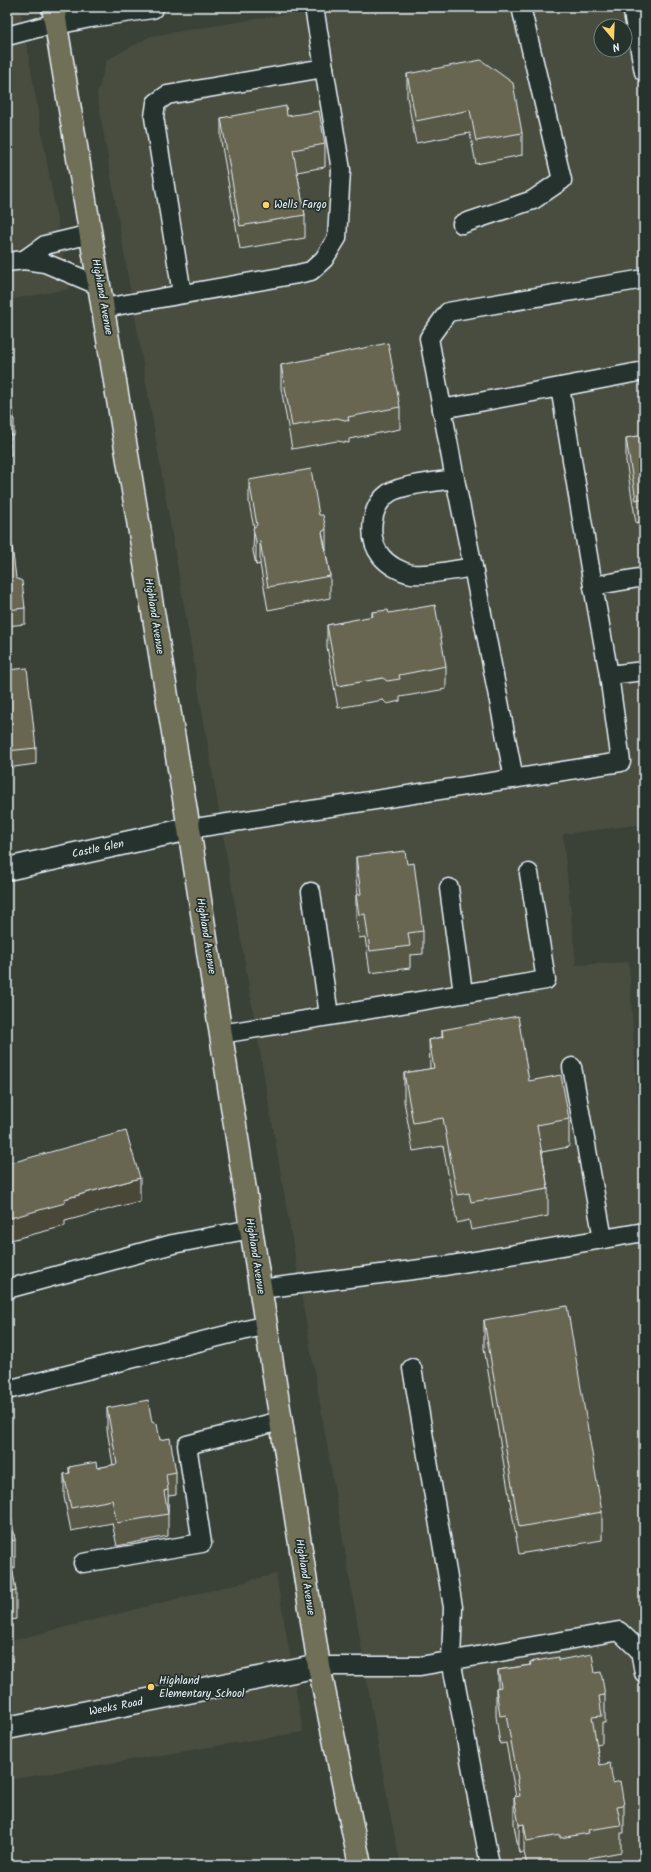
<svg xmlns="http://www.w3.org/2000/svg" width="651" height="1872" font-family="Kalam,sans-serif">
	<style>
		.built { fill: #484d40; fill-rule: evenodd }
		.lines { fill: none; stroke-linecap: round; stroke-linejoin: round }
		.lane-casing { stroke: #e8f1f8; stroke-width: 21 }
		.street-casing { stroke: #e8f1f8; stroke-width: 25 }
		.highway-casing { stroke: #e8f1f8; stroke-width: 25 }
		.lane { stroke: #26332d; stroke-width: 18 }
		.street { stroke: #26332d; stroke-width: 22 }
		.highway { stroke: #706f59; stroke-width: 22 }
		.wall { fill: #595846; stroke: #e8f1f8 }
		.shaded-wall { fill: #484739; stroke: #e8f1f8 }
		.building { fill: #676651; stroke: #e8f1f8 }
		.poi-dot { fill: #ffd166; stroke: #26332d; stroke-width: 1.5 }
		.labels { text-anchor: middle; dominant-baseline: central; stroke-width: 3.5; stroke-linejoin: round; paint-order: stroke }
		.poi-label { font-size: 11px; fill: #e8f1f8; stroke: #26332d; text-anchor: start }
		.street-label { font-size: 11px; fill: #e8f1f8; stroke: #26332d }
	</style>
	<rect width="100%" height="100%" fill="#3a4238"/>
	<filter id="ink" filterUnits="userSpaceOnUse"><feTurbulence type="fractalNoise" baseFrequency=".025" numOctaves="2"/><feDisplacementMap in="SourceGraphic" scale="8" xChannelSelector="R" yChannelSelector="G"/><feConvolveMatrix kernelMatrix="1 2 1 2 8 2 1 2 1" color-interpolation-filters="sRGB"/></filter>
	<g filter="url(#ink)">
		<g class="built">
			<polygon points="7,7 20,7 69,289 7,300"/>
			<path d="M330,7H644V824L563,834L576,965L629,962L639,1133H644V1865H401L389,1809L97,94L107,60L151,36ZM601,26H625V50H601Z"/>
			<polygon points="276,1574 303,1732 7,1780 7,1642"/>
		</g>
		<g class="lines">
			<g class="lane-casing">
				<g id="lane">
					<polyline points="632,7 644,72"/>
					<polyline points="7,36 56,23"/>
					<polyline points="462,224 533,200 562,180 521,7"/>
					<polyline points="91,234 45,245 24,260 45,263 100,286"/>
					<polyline points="7,262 24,260"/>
					<polyline points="182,294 154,117 156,103 167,95 324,68 314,7"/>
					<polyline points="104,308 298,274 311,271 324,259 337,238 341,170 324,68"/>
					<polyline points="644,371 560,387 593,586 644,577"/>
					<polyline points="442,409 560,387"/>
					<polyline points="455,479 473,567"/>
					<polyline points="593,586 609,675"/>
					<path d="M514,779L473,567C460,569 424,576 412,574C401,572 388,565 381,556C367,538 370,506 389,493C401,485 440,481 455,479L429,338L448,312L644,279"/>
					<polyline points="189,829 621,762 609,675 644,671"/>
					<polyline points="449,888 463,993"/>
					<polyline points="311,892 329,1015"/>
					<polyline points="221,1034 546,980 529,873"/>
					<polyline points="572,1067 603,1239"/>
					<polyline points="7,1289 173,1244 251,1229"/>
					<polyline points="260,1289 445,1266 644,1232"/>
					<polyline points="412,1368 453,1607 451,1660 490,1865"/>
					<polyline points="7,1390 266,1325"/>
					<polyline points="83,1563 202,1543 187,1445 280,1421"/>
					<polyline points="319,1666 420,1666 619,1631 640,1651 644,1673"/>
				</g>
			</g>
			<g class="street-casing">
				<g id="street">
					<polyline points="56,23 90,16 152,7"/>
					<polyline points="7,869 189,829"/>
					<polyline points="7,1728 319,1666"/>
				</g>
			</g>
			<g class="highway-casing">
				<polyline id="highway" points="53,7 189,829 319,1666 360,1865"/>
			</g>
			<use href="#lane" class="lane"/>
			<use href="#street" class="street"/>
			<use href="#highway" class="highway"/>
		</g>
		<g class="wall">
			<polygon points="407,74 522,133 522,155 476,164 470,133 416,143 407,97"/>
			<polygon points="287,116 325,144 325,167 297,172 305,215 305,238 240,249 221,141 221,118"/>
			<polygon points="281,365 400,407 400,429 349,439 349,443 337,441 292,449 281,388"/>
			<polygon points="7,405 7,407 14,419 14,435 10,435 11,455 7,456"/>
			<polygon points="644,435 644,521 636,523 626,461 626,438"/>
			<polygon points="249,480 326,552 330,576 330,598 268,610 260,564 256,565 253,551 254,528 249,503"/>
			<polygon points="7,530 16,578 25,608 25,624 7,626"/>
			<polygon points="372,612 389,613 446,666 446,689 400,697 400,701 387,704 383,700 338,708 327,647 327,625 372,617"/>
			<polygon points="7,670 36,748 36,764 7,768"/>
			<polygon points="356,857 407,864 423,931 423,954 410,955 410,968 370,973 365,937 359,938 356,918 356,895 358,895 356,880"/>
			<polygon points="442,1030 529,1081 569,1119 569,1147 542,1152 548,1189 548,1216 471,1230 469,1220 457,1223 443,1146 413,1151 404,1101 404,1073 430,1069 429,1040 442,1037"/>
			<polygon points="484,1320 602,1512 602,1540 519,1554 484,1348"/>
			<polygon points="107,1408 152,1422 160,1440 176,1472 176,1495 168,1496 168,1536 117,1546 112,1523 71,1531 64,1497 64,1474 69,1474 69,1467 97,1468 113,1465 107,1430"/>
			<polygon points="7,1492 15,1540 15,1568 12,1568 16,1591 16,1619 7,1621"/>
			<polygon points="559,1660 595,1673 605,1695 605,1723 602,1723 602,1743 596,1744 600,1765 613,1783 624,1805 624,1833 621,1833 621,1852 589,1858 589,1861 565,1865 560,1865 560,1863 547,1865 527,1865 524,1852 519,1853 514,1825 514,1797 516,1797 506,1743 500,1744 496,1716 496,1688 498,1688 498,1670 530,1665 530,1662"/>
		</g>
		<g class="shaded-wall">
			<polygon points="326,529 326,551 322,532"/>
			<polygon points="260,541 260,564 256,565 256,542"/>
			<polygon points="140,1178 140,1201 65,1221 65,1226 7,1241 7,1219 64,1199"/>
			<polygon points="168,1490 168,1512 164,1513 164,1491"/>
			<polygon points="524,1824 524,1852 519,1853 519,1825"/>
		</g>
		<g class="building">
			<polygon points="481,60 513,83 522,133 476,141 470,110 416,121 407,74"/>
			<polygon points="286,106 287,116 319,111 325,144 293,150 305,215 240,226 221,118"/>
			<polygon points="388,343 400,407 348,417 349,421 337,418 292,426 281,365"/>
			<polygon points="7,405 7,407 13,410 14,419 8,419 11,439 7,439"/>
			<polygon points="644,435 644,498 636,500 626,438"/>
			<polygon points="311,469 319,515 323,515 326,529 322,532 330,576 268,587 260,541 256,542 253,528 257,525 249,480"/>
			<polygon points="10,529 16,578 22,581 25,608 7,610 7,530"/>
			<polygon points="435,605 446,666 399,675 400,679 387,681 383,678 338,686 327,625 373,616 372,612 388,610 389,613"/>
			<polygon points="27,668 36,748 7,751 7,670"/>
			<polygon points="405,851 407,864 414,863 423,931 408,933 410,946 370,951 365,914 359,915 356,895 361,894 356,857"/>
			<polygon points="518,1016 529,1081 561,1075 569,1119 537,1125 548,1189 471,1202 469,1193 457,1195 443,1118 413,1123 404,1073 434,1068 429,1040 443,1037 442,1030"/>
			<polygon points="126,1131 140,1178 64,1199 65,1203 7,1219 7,1164"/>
			<polygon points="567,1306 602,1512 519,1527 484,1320"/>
			<polygon points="148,1400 152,1422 157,1424 160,1440 170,1438 176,1472 166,1474 168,1490 164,1491 168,1514 117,1523 112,1500 71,1508 64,1474 70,1473 69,1467 96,1462 97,1468 117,1464 107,1408"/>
			<polygon points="7,1492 15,1540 8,1542 16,1591 7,1593"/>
			<polygon points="592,1654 595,1673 601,1672 605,1695 599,1696 602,1716 592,1717 600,1765 610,1763 613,1783 620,1781 624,1805 617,1806 621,1825 588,1830 589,1833 560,1838 560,1835 527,1841 524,1824 519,1825 514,1797 520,1796 517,1780 518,1779 506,1715 500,1716 496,1688 501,1687 498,1670 531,1665 530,1662 559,1657 559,1660"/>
		</g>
	</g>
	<g class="poi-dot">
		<circle cx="266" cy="205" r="4"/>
		<circle cx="151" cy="1687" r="4"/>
	</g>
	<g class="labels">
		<g class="poi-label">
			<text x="274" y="205">Wells Fargo</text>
			<text x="159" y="1681">Highland<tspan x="159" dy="13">Elementary School</tspan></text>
		</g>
		<g class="street-label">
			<text transform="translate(102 297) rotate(80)">Highland Avenue</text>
			<text transform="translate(154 616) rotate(81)">Highland Avenue</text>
			<text transform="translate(98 849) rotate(-12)">Castle Glen</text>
			<text transform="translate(206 936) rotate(81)">Highland Avenue</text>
			<text transform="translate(255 1256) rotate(81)">Highland Avenue</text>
			<text transform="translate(305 1577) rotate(81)">Highland Avenue</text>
			<text transform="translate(116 1707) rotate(-11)">Weeks Road</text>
		</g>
	</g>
	<rect width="651" height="1872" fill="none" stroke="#26332d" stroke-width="24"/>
	<rect x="12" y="12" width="627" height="1848" fill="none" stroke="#e8f1f8" stroke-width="1.5" filter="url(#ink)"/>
	<g transform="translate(613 38) rotate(161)"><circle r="19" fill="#26332d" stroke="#747f7e"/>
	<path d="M0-3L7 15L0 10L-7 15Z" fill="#ffd166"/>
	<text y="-6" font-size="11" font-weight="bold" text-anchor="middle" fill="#e8f1f8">N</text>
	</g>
</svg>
